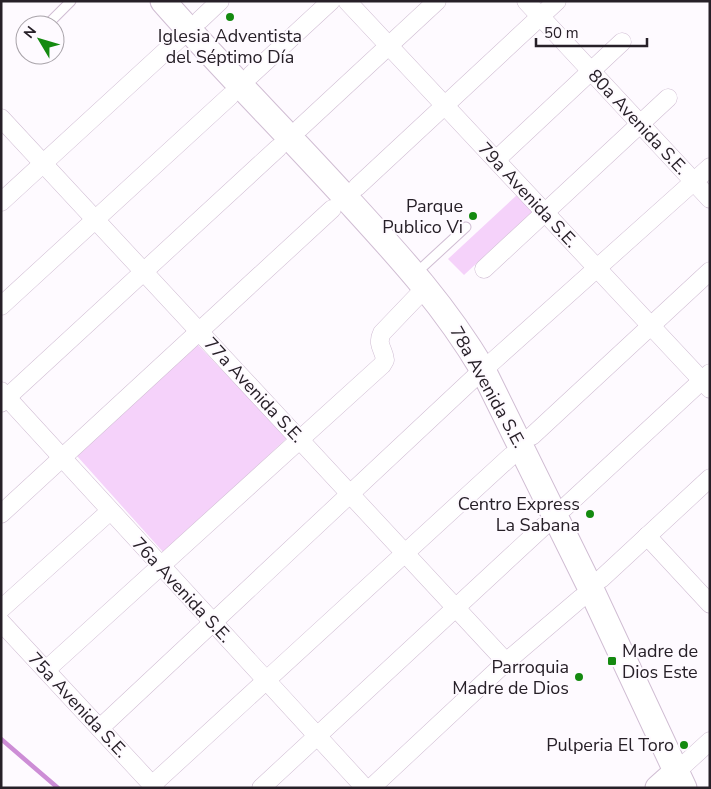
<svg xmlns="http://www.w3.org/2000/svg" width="711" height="789" font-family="'Nunito Sans',sans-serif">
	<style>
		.green { fill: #f5d2fa }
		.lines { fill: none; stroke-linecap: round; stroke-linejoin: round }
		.stream { stroke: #cd8dd6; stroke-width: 4.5 }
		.lane-casing { stroke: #d0bdd3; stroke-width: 11 }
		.street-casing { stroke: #d0bdd3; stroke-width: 19 }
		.secondary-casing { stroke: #d0bdd3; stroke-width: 27 }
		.lane { stroke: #fff; stroke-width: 9 }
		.street { stroke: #fff; stroke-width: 18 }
		.secondary { stroke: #fff; stroke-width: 25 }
		.poi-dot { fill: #148a10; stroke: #fefaff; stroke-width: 2 }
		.labels { text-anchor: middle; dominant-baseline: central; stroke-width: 4; stroke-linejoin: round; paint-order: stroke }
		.poi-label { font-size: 18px; fill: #272028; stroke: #fefaff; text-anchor: end }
		.street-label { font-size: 18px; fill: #272028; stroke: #fefaff }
	</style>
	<rect width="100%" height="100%" fill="#fefaff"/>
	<g class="green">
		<polygon points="518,194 533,211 464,275 448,259"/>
		<polygon points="197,344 287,438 164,553 77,456"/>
	</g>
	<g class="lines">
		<polyline class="stream" points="1,739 58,788"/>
		<g class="lane-casing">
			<g id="lane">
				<polyline points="47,25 71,1"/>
				<polyline points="415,274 466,227"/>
			</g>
		</g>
		<g class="street-casing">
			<g id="street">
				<polyline points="347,1 710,389"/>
				<polyline points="526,1 710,199"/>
				<polyline points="200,20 220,1"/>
				<polyline points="251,75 331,1"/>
				<polyline points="1,118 506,662"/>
				<polyline points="300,128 437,1"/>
				<polyline points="496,160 622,42"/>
				<polyline points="357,187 557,1"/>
				<polyline points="1,202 182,36"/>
				<polyline points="484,269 668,98"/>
				<polyline points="1,306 230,96"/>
				<polyline points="491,363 710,167"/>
				<polyline points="1,391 365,788"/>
				<polyline points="1,403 278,148"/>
				<polyline points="532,436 710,271"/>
				<polyline points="564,508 710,373"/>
				<polyline points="1,514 332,209"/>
				<polyline points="647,536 710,604"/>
				<polyline points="601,579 710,478"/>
				<polyline points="1,609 109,512"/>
				<polyline points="1,622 155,788"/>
				<path d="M46,670L382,365L385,360C384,349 376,345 382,333L426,287"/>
				<polyline points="100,728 476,376"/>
				<polyline points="676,772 710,741"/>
				<polyline points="152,785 511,456"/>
				<polyline points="261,788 544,526"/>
				<polyline points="371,788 506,662 581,598"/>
			</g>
		</g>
		<g class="secondary-casing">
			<g id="secondary">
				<path d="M163,1C222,68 286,132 346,198C398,255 443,303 483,370L591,589L684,788"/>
				<polyline points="658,788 676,772"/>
			</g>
		</g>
		<use href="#lane" class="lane"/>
		<use href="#street" class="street"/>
		<use href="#secondary" class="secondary"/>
	</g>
	<g class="poi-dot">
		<circle cx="230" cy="17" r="5"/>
		<circle cx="473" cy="216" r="5"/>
		<circle cx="590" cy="514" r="5"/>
		<rect x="607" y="656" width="10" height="10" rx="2.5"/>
		<circle cx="579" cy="677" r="5"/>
		<circle cx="684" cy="745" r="5"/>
	</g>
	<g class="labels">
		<g class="poi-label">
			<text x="230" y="36" text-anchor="middle">Iglesia Adventista<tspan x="230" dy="21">del Séptimo Día</tspan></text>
			<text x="463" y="206">Parque<tspan x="463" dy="21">Publico Vi</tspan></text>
			<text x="580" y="504">Centro Express<tspan x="580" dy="21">La Sabana</tspan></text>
			<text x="622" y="651" text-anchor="start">Madre de<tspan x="622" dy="21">Dios Este</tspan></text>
			<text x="569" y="667">Parroquia<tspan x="569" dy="21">Madre de Dios</tspan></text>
			<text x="674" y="745">Pulperia El Toro</text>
		</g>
		<g class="street-label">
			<text transform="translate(638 122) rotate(47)">80a Avenida S.E.</text>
			<text transform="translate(528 195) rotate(47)">79a Avenida S.E.</text>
			<text transform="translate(488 387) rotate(61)">78a Avenida S.E.</text>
			<text transform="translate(254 390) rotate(47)">77a Avenida S.E.</text>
			<text transform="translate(182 590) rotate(47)">76a Avenida S.E.</text>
			<text transform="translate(78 705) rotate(47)">75a Avenida S.E.</text>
		</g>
	</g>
	<rect width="711" height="789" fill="none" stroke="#272028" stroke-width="5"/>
	<g transform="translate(40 40) rotate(308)"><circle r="24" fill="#fefaff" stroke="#a8a3a9"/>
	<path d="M0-4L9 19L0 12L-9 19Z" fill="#148a10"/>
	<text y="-8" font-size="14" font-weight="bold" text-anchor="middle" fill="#272028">N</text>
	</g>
	<path d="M536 38v8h111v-8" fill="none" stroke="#272028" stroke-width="2.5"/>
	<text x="544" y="38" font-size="15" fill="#272028" stroke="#fefaff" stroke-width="4" paint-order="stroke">50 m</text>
</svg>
